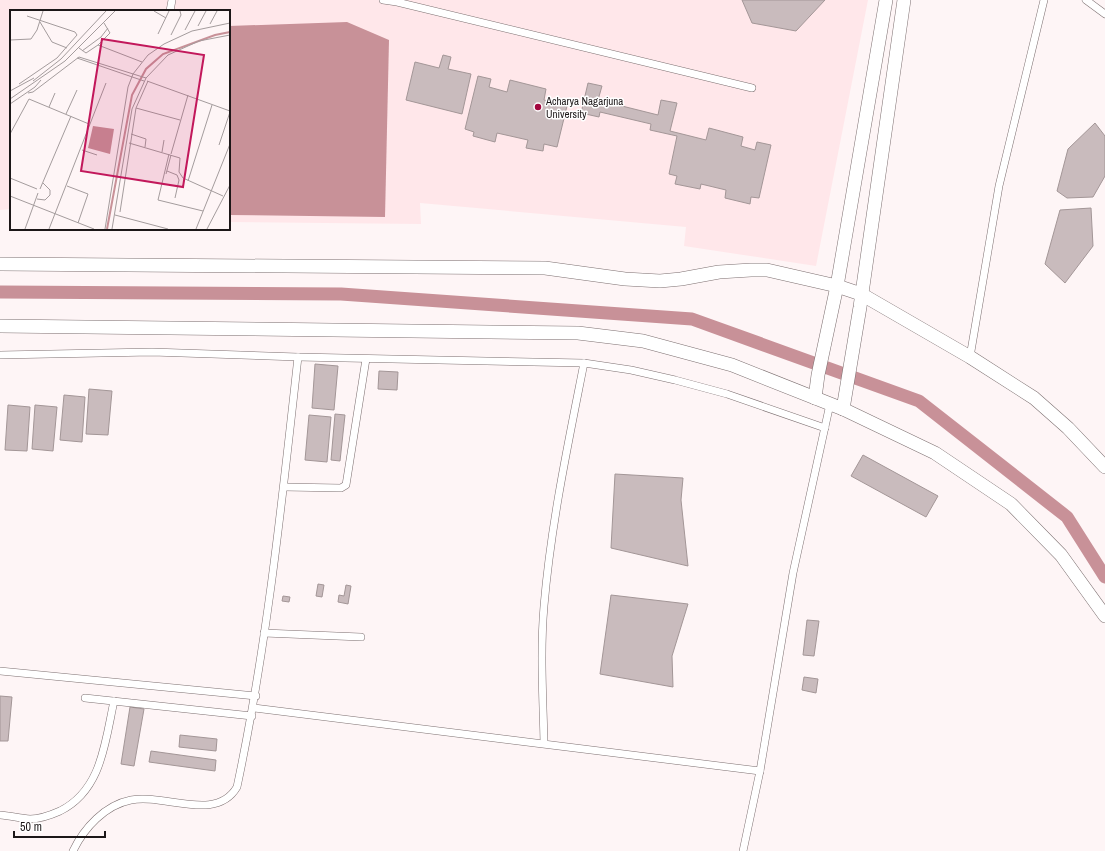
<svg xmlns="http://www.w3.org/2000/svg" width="1105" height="851" font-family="'Archivo Narrow',sans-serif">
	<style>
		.built { fill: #ffe7ea }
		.water { fill: #c89198 }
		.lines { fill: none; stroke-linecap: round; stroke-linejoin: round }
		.canal { stroke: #c89198; stroke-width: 13 }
		.building { fill: #c9bbbd; stroke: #a39697 }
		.service-casing { stroke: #7d7071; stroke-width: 8 }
		.minor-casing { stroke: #7d7071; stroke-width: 14 }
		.service { stroke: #fff; stroke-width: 7 }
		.minor { stroke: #fff; stroke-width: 13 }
		.poi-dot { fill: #a3073f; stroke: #fff; stroke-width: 1.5 }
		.labels { text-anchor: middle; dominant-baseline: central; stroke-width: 3; stroke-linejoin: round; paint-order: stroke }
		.poi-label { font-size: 11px; fill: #1c1718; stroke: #fff; text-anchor: start }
		.inset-river { fill: none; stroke: #c89198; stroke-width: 2 }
		.inset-road { fill: none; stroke: #a49c9d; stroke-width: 1 }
		.view { fill: #c2185b; fill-opacity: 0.15; stroke: #c2185b; stroke-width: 2 }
		.inset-edge { fill: none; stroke: #1c1718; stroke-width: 2 }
	</style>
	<rect width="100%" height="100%" fill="#fef5f6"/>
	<polygon class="built" points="0,0 868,0 816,266 684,246 686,227 420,203 421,224 229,222 229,11 11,11 11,209 0,210"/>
	<polygon class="water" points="347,22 389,40 385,217 229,215 229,26"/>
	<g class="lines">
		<polyline class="canal" points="0,292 341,294 692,319 919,401 1067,517 1105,577"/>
	</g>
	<g class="building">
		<polygon points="742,0 825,0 796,31 752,23"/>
		<polygon points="443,55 451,57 448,69 471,74 462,114 406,100 415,62 439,68"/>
		<polygon points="478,76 491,79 489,87 507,92 510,80 546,89 544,100 567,106 557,147 544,144 543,151 526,148 528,140 497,133 495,142 473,136 474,132 465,129"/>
		<polygon points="588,83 602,86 598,100 658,115 661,100 677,103 670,131 706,140 709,128 743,137 741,146 755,150 757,142 771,145 759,198 751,197 750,204 725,198 726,190 701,184 700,189 675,184 677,176 669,174 677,136 650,130 651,124 600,112 599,117 581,113"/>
		<polygon points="1095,123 1105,136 1105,176 1093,197 1067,198 1057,191 1068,149"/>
		<polygon points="1091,208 1093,246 1065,283 1045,264 1060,210"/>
		<polygon points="315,364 338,366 334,410 312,408"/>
		<polygon points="379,371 398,372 397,390 378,389"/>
		<polygon points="89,389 112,391 108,435 86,434"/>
		<polygon points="64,395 85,397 82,442 60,440"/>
		<polygon points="8,405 30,407 27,451 5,450"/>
		<polygon points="35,405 57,407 53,451 32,449"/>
		<polygon points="335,414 345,415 340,461 331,460"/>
		<polygon points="309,415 331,417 327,462 305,460"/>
		<polygon points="863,455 938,496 926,517 851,476"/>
		<polygon points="615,474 683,478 681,500 688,566 611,548"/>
		<polygon points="318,584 324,585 322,597 316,596"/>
		<polygon points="346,585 351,586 348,604 338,602 339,595 344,596"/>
		<polygon points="611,595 688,604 672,656 673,687 600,674"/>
		<polygon points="283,596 290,597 289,602 282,601"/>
		<polygon points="807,620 819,621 814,656 803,655"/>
		<polygon points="804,677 818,679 816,693 802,690"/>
		<polygon points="0,696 12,697 8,741 0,741"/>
		<polygon points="130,707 144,709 134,766 121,764"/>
		<polygon points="180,735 217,739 216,751 179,747"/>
		<polygon points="151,751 216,760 215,771 149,762"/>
	</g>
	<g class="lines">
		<g class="service-casing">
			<g id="service">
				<polyline points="383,0 397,2 752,88"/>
				<polyline points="1086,0 1105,14"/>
				<polyline points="170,11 172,0"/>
				<polyline points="0,355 152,352 298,357 584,363 631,370 675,380 727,394 825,428"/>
				<polyline points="970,357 999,186 1044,0"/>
				<polyline points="284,487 341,488 346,485 366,359"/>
				<polyline points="264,633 361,637"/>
				<polyline points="0,671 256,696"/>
				<polyline points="85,698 252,716"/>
				<polyline points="254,708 760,771"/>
				<path d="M544,743C543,697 540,652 544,606C551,524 568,444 584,363"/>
				<path d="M0,815C10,816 20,818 30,819C40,819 51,815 60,811C102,790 105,742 114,701"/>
				<path d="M73,851C84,828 105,805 131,800C164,793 216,823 237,787C267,646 282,501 298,357"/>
				<polyline points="743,851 760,771 793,573 830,404"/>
			</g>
		</g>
		<g class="minor-casing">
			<g id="minor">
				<polyline points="0,264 545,268 625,279 660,281 681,279 719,272 751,270 767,270 837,286 861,294 970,357 1034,398 1068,428 1105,467"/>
				<polyline points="0,326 578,333 643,341 732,365 843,409 935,453 1011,504 1061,555 1105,616"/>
				<polyline points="815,398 818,375 837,286 886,0"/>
				<polyline points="843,409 860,307 904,0"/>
			</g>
		</g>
		<use href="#service" class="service"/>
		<use href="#minor" class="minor"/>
	</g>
	<circle class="poi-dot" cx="538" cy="107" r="4"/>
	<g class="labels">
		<g class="poi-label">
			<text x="546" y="101">Acharya Nagarjuna<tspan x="546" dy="13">University</tspan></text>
		</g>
	</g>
	<g transform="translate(10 10)">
		<rect width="220" height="220" fill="#fef5f6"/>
		<path d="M83,116L104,119L100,144L78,138Z" fill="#c89198"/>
		<path class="inset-river" d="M97,219L122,85L136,59L153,44L205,25L220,22"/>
		<path class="inset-road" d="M144,1L156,8M30,12L42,32L57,38M200,14L207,1M188,16L196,1M175,20L185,1M148,24L159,1M161,25L171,5L170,1M0,30L21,29L27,20L33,1M88,35L132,52M69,38L76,43L88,35L100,23L94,13M72,41L91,27L98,18M67,48L134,71M23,71L51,49L96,1M137,71L220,101M9,74L47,48L67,25L65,22L17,6M0,81L24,68M18,83L23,82L69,47L136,68M0,89L55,51L105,1M0,94L25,77L31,70M39,97L45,83M126,98L170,110M56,104L67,80M0,124L19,89L79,114M121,124L136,129L135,137M119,133L170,148L169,162L173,168L213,186M209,135L220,102M72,140L87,145M152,142L154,130M159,144L148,190L193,201M161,144L178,85M157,161L167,165L169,170L165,188M156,164L161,145M0,168L27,179M178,171L202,95M57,176L78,184L68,213M30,179L61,106M0,186L84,219M27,189L35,190L40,185V180L33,173M110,202L126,98L138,71M105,205L158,219M15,219L28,183M39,219L96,73M95,219L118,77L123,64L138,45L154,34L182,21L220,13M102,219L122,99L136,68L158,45L189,31L220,25M186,219L220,134M197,219L220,175"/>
		<path class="view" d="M92,29L194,45L173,177L71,161Z"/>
		<rect width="220" height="220" class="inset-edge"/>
	</g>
	<path d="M14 831v6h91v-6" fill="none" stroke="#1c1718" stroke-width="2"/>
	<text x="20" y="831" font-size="12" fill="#1c1718" stroke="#ffffff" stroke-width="3" paint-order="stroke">50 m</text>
</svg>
